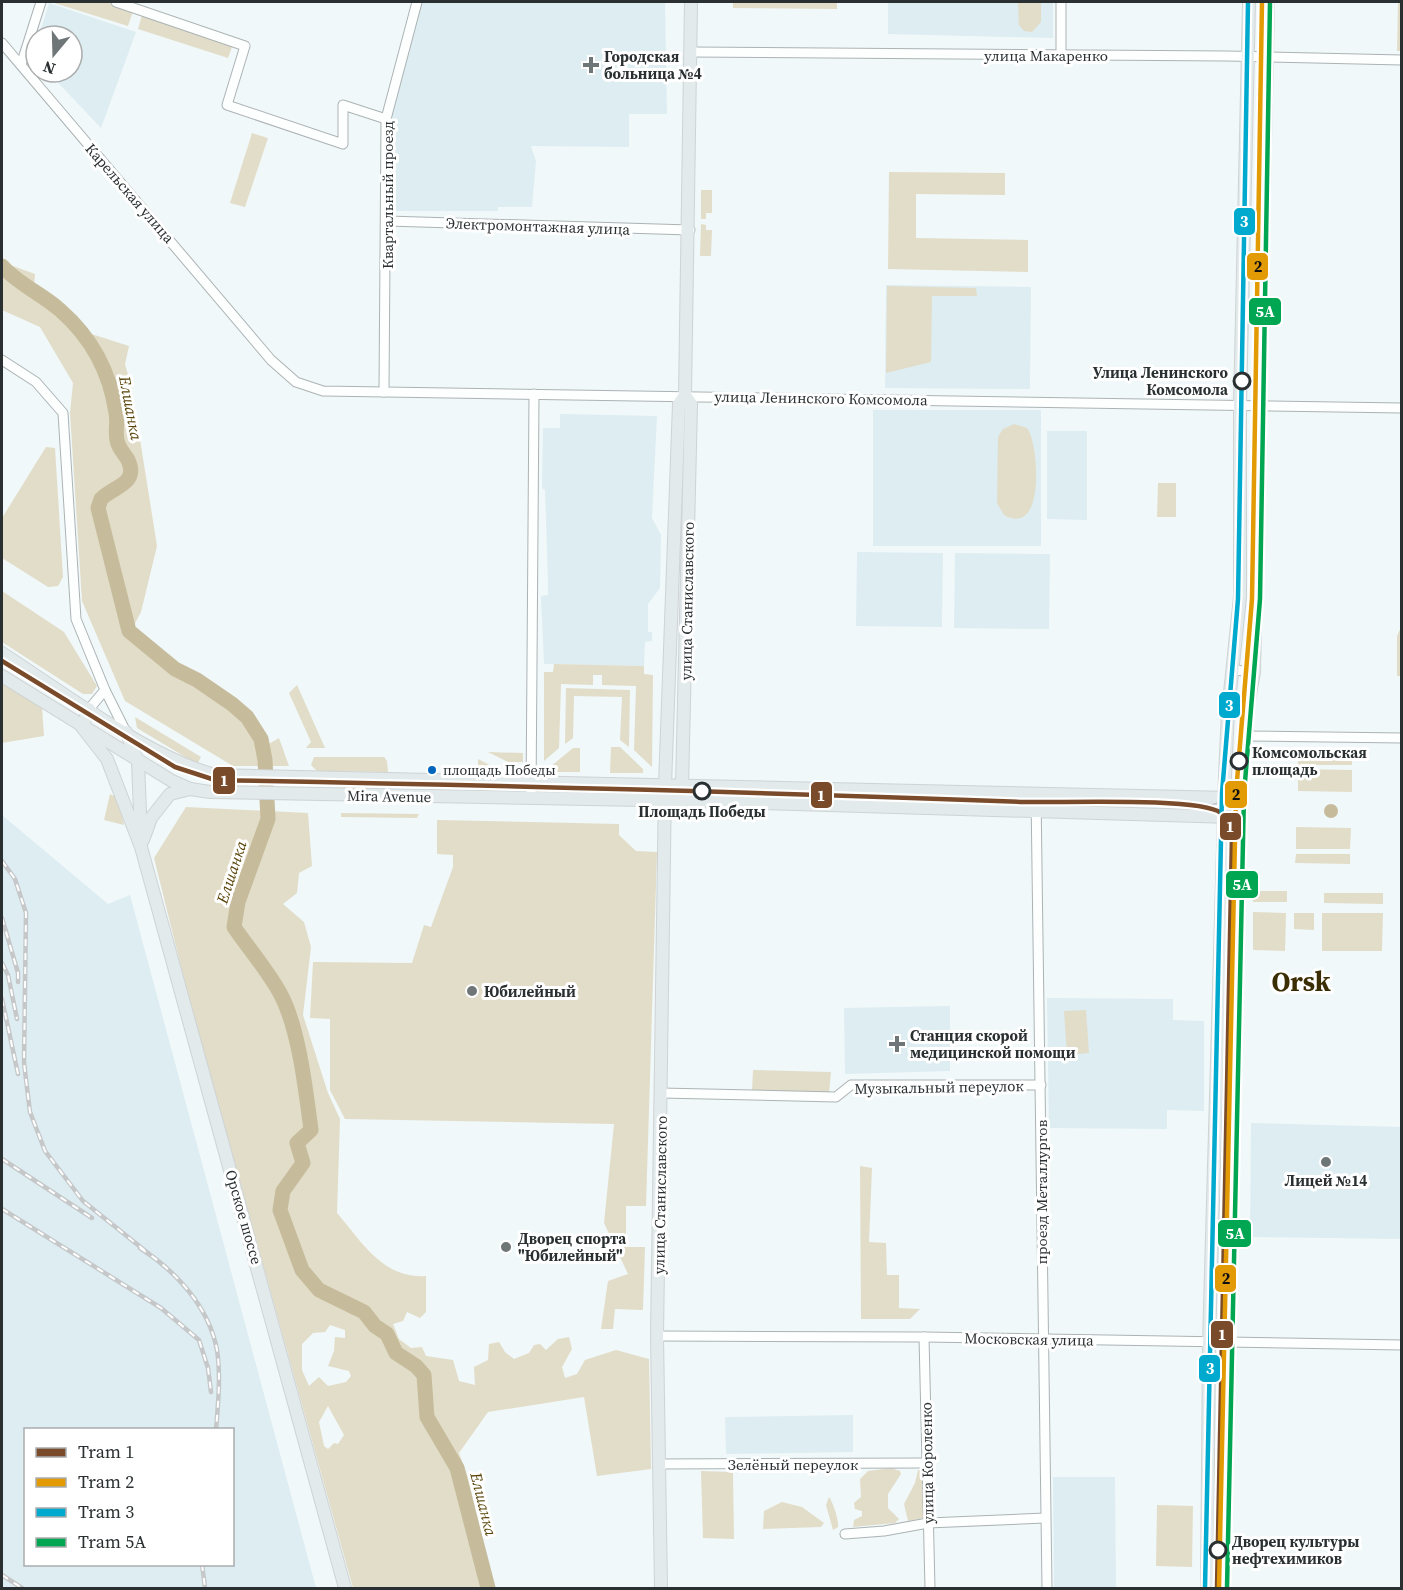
<svg xmlns="http://www.w3.org/2000/svg" width="1403" height="1590" font-family="'Source Serif 4',serif">
	<style>
		.built { fill: #ddedf2; fill-rule: evenodd }
		.green { fill: #e2ddc8; fill-rule: evenodd }
		.water { fill: #c6bc9c }
		.lines { fill: none; stroke-linecap: round; stroke-linejoin: round }
		.river { stroke: #c6bc9c; stroke-width: 15 }
		.minor-casing { stroke: #acb3b4; stroke-width: 11 }
		.major-casing { stroke: #cfd3d4; stroke-width: 14 }
		.minor { stroke: #fdfefe; stroke-width: 9 }
		.major { stroke: #e2eaec; stroke-width: 12 }
		.tram { stroke: #c5c7c8; stroke-width: 1.5 }
		.rail-casing { stroke: #c5c7c8; stroke-width: 4.5 }
		.rail { stroke: #fff; stroke-width: 2; stroke-dasharray: 7; stroke-linecap: butt }
		.tram-1-casing { stroke: #fff; stroke-width: 9 }
		.tram-2-casing { stroke: #fff; stroke-width: 9 }
		.tram-3-casing { stroke: #fff; stroke-width: 9 }
		.tram-4-casing { stroke: #fff; stroke-width: 9 }
		.tram-1 { stroke: #7a4b2a; stroke-width: 4.5 }
		.tram-2 { stroke: #e29a05; stroke-width: 4.5 }
		.tram-3 { stroke: #00a9ce; stroke-width: 4.5 }
		.tram-4 { stroke: #00a651; stroke-width: 4.5 }
		.poi-dot { fill: #6f7677; stroke: #fff; stroke-width: 2 }
		.stop-dot { fill: #fff; stroke: #2a3031; stroke-width: 3 }
		.bus-dot { fill: #0065bd; stroke: #fff; stroke-width: 2 }
		.labels { text-anchor: middle; dominant-baseline: central; stroke-width: 6; stroke-linejoin: round; paint-order: stroke }
		.bus-label { font-size: 14px; fill: #2a3031; stroke: #fff; text-anchor: start }
		.street-label { font-size: 15px; fill: #2a3031; stroke: #fff }
		.poi-label { font-size: 15px; font-weight: bold; fill: #2a3031; stroke: #fff; text-anchor: start }
		.stop-label { font-size: 15px; font-weight: bold; fill: #2a3031; stroke: #fff; text-anchor: start }
		.water-label { font-size: 16px; font-style: italic; fill: #594509; stroke: #fff }
		.town-label { font-size: 27px; font-weight: bold; fill: #3c2e03; stroke: #fff }
		.line-badge { stroke: #fff; stroke-width: 2 }
		.badge-label { font-size: 16px; text-anchor: middle; font-weight: bold; fill: #fff }
		.pale-badge-label { font-size: 16px; text-anchor: middle; font-weight: bold; fill: #111 }
	</style>
	<rect width="100%" height="100%" fill="#f0f8fa"/>
	<g class="built">
		<polygon points="422,2 665,2 667,114 629,114 629,147 531,146 536,161 532,207 498,207 498,211 391,211 390,119"/>
		<polygon points="888,2 1053,2 1053,38 888,34"/>
		<polygon points="49,3 136,32 101,128 48,72 72,72 72,36 39,36"/>
		<polygon points="886,285 1031,287 1030,389 885,388"/>
		<rect x="873" y="410" width="168" height="136"/>
		<polygon points="560,414 657,416 652,518 661,535 660,588 648,604 648,632 652,632 652,641 645,642 644,666 544,664 541,596 548,595 548,582 545,490 542,488 543,428 560,428"/>
		<polygon points="1047,431 1087,431 1087,520 1047,519"/>
		<polygon points="857,552 943,553 942,627 856,626"/>
		<polygon points="955,553 1050,554 1049,629 954,628"/>
		<path d="M2,815L108,904L130,895L316,1588H2ZM26,1430H232V1564H26Z"/>
		<polygon points="1047,998 1173,999 1173,1020 1204,1021 1204,1111 1167,1110 1167,1129 1049,1128"/>
		<polygon points="950,1006 950,1071 845,1074 844,1008"/>
		<polygon points="1251,1123 1401,1127 1401,1239 1250,1237"/>
		<polygon points="853,1415 853,1452 726,1454 725,1417"/>
		<polygon points="1053,1477 1115,1477 1116,1587 1054,1588"/>
	</g>
	<g class="green">
		<polygon points="51,2 106,2 133,11 128,26"/>
		<polygon points="733,2 837,2 837,9 733,8"/>
		<polygon points="1018,2 1041,2 1041,22 1032,32 1024,31 1019,25"/>
		<polygon points="1398,2 1401,2 1401,51 1397,51"/>
		<polygon points="142,15 232,47 228,58 138,29"/>
		<polygon points="252,133 268,138 245,207 230,203"/>
		<polygon points="889,172 1005,173 1005,195 916,194 916,238 1028,240 1028,272 888,269"/>
		<polygon points="701,190 712,190 712,213 706,213 706,219 701,219"/>
		<polygon points="701,224 706,225 706,230 712,230 711,256 700,256"/>
		<polygon points="2,262 35,274 33,297 82,331 129,346 125,364 132,389 157,546 141,612 129,635 160,663 235,711 267,745 279,738 289,766 233,766 125,701 82,601 70,413 73,383 40,327 2,310"/>
		<polygon points="887,286 976,288 977,296 932,296 931,362 886,373"/>
		<path d="M1014,424L1027,428C1038,440 1047,539 1004,515L997,503L998,437L1003,429Z"/>
		<polygon points="46,447 55,448 63,577 58,586 48,587 2,558 2,518"/>
		<polygon points="1158,483 1176,483 1176,517 1157,517"/>
		<polygon points="2,591 64,632 97,686 92,694 83,694 2,642"/>
		<polygon points="1401,627 1401,676 1397,676 1397,636"/>
		<polygon points="554,664 644,666 644,674 653,675 652,767 634,750 636,686 602,685 602,675 593,675 593,685 561,684 559,748 544,761 544,672 553,672"/>
		<polygon points="2,682 42,707 44,736 2,743"/>
		<polygon points="297,685 325,748 306,748 311,742 289,693"/>
		<polygon points="566,688 630,690 629,747 620,740 622,697 574,696 573,738 565,744"/>
		<polygon points="135,717 201,757 197,764 137,728"/>
		<polygon points="611,747 620,747 643,769 643,773 610,773"/>
		<polygon points="573,748 580,748 580,772 550,772 550,767"/>
		<polygon points="488,752 523,753 523,762 508,762"/>
		<polygon points="1298,755 1352,756 1352,765 1298,765"/>
		<polygon points="314,757 384,757 387,761 388,772 317,771 311,765"/>
		<polygon points="478,759 505,773 478,773"/>
		<polygon points="1298,769 1352,770 1352,792 1298,791"/>
		<polygon points="110,794 118,798 124,825 104,820"/>
		<path d="M186,807L308,813L312,866L299,873L297,893L283,904L304,922L311,947L303,1015L328,1093L340,1119L337,1213C362,1242 383,1279 426,1276V1312L420,1318L407,1312L403,1321L393,1324L399,1339L411,1348L422,1347L426,1356L453,1360L459,1381L475,1385L474,1367L488,1360L489,1344L499,1342L505,1352L514,1359L529,1353L534,1345L540,1344L546,1350L558,1339L569,1337L572,1349L562,1367L565,1378L577,1374L585,1360L616,1350L649,1359L651,1469L597,1476L584,1397L488,1412L459,1453L469,1480L491,1588H353L188,995L154,858ZM330,1325L345,1330V1338L335,1337L334,1351L328,1366L349,1371L351,1376L346,1382L328,1386L319,1377L309,1386L302,1370V1344L313,1333L325,1332ZM328,1406L344,1435L338,1444L334,1443L328,1449L324,1446L319,1422Z"/>
		<polygon points="341,813 419,814 417,818 341,817"/>
		<polygon points="437,820 619,824 619,835 636,851 657,852 646,1206 626,1206 626,1247 645,1247 643,1310 615,1309 613,1329 601,1329 608,1281 628,1274 604,1223 614,1124 345,1119 330,1090 330,1019 310,1018 313,962 412,963 424,925 431,927 453,867 453,855 437,854"/>
		<polygon points="1296,827 1351,828 1350,849 1296,849"/>
		<polygon points="1296,854 1350,854 1350,864 1295,863"/>
		<rect x="1253" y="891" width="34" height="11"/>
		<polygon points="1324,893 1383,893 1383,904 1324,903"/>
		<polygon points="1253,912 1286,913 1285,951 1253,950"/>
		<polygon points="1294,913 1314,913 1314,930 1294,929"/>
		<polygon points="1322,913 1383,913 1382,951 1322,951"/>
		<polygon points="1086,1010 1089,1053 1067,1055 1064,1011"/>
		<polygon points="753,1070 831,1072 829,1093 752,1092"/>
		<polygon points="860,1166 872,1168 869,1242 886,1243 887,1275 899,1275 899,1308 920,1309 910,1319 861,1319"/>
		<polygon points="891,1468 900,1471 901,1474 888,1494 888,1508 899,1519 895,1523 853,1527 854,1520 862,1516 862,1511 855,1509 854,1503 861,1497 860,1479 868,1471"/>
		<polygon points="922,1469 924,1518 908,1521 904,1504 915,1483 918,1470"/>
		<polygon points="701,1471 733,1472 734,1539 703,1538"/>
		<path d="M829,1497C833,1502 839,1521 838,1527L833,1530L826,1505Z"/>
		<polygon points="782,1502 802,1507 824,1523 821,1527 763,1529 764,1511"/>
		<polygon points="1157,1505 1193,1506 1192,1567 1156,1566"/>
	</g>
	<circle class="water" cx="1331" cy="811" r="7"/>
	<g class="lines">
		<path class="river" d="M2,266C18,284 42,294 60,310C91,337 110,372 116,413C118,422 115,431 117,440C118,448 124,453 128,460C139,484 114,486 101,499L98,508L129,631L175,669L197,680L232,704L247,717L261,739L265,760L268,819L238,902L234,927C249,949 269,972 281,995C299,1029 306,1092 311,1130L297,1143L303,1163L283,1191L280,1210L302,1270L319,1290L364,1312L375,1326L387,1334L396,1353L416,1366L424,1375L427,1417L457,1468L488,1588"/>
		<g class="minor-casing">
			<g id="minor">
				<polyline points="116,2 245,46 227,105 343,144 343,105 386,119"/>
				<polyline points="1061,2 1061,55"/>
				<polyline points="2,43 271,360 296,382 323,391 1402,408"/>
				<polyline points="690,52 1227,56 1402,60"/>
				<polyline points="21,65 41,2"/>
				<polyline points="387,221 690,230"/>
				<polyline points="2,360 36,382 63,413 76,619 105,690 126,732"/>
				<polyline points="384,392 386,119 417,2"/>
				<polyline points="1234,670 1254,672"/>
				<polyline points="89,709 105,690"/>
				<polyline points="1245,736 1402,738"/>
				<polyline points="1036,795 1047,1588"/>
				<polyline points="531,798 534,394"/>
				<polyline points="661,1093 836,1097 851,1085 1041,1085"/>
				<polyline points="657,1336 924,1337 1402,1345"/>
				<polyline points="924,1337 930,1588"/>
				<polyline points="659,1464 927,1463"/>
				<polyline points="845,1534 884,1531 928,1523 1045,1518"/>
			</g>
		</g>
		<g class="major-casing">
			<g id="major">
				<path d="M2,653C62,692 148,757 215,775L1231,798"/>
				<polyline points="2,676 172,781 190,789 210,792 695,801 1231,817"/>
				<polyline points="89,709 82,727 107,759 141,847 345,1588"/>
				<polyline points="126,732 138,762 141,837"/>
				<polyline points="678,789 682,786 691,404 685,395"/>
				<polyline points="143,840 151,818 170,794 190,789"/>
				<polyline points="661,1588 657,1336 665,785 679,404 685,395 691,2"/>
				<polyline points="1207,1588 1209,1344 1225,776 1228,712 1240,597 1240,405 1249,2"/>
				<polyline points="1224,1588 1236,954 1242,777 1247,711 1254,672 1268,2"/>
			</g>
		</g>
		<use href="#minor" class="minor"/>
		<use href="#major" class="major"/>
		<polyline class="tram" points="1202,809 1220,802 1234,786"/>
		<g class="rail-casing">
			<g id="rail">
				<polyline points="2,861 15,879 26,913 24,1063 30,1112 45,1151 83,1201 148,1253"/>
				<polyline points="2,918 18,973 18,982"/>
				<polyline points="2,963 8,975 17,1019"/>
				<polyline points="2,999 18,1074"/>
				<polyline points="2,1159 92,1218"/>
				<polyline points="2,1209 161,1308 199,1340 208,1368 211,1392"/>
				<path d="M140,1248C176,1271 209,1307 217,1350C221,1376 218,1404 216,1430"/>
				<polyline points="202,1564 205,1588"/>
				<polyline points="2,1575 22,1588"/>
			</g>
		</g>
		<use href="#rail" class="rail"/>
		<g class="tram-1-casing">
			<path id="tram-1" d="M2,661L175,767L215,780C485,785 755,792 1025,802C1061,803 1199,797 1221,813C1229,819 1231,827 1232,836L1217,1588"/>
		</g>
		<g class="tram-2-casing">
			<polyline id="tram-2" points="1219,1588 1236,793 1252,599 1262,2"/>
		</g>
		<g class="tram-3-casing">
			<polyline id="tram-3" points="1205,1588 1222,793 1238,599 1248,2"/>
		</g>
		<g class="tram-4-casing">
			<polyline id="tram-4" points="1227,1588 1244,794 1260,599 1270,2"/>
		</g>
		<use href="#tram-1" class="tram-1"/>
		<use href="#tram-2" class="tram-2"/>
		<use href="#tram-3" class="tram-3"/>
		<use href="#tram-4" class="tram-4"/>
	</g>
	<g class="poi-dot">
		<path d="M588 56h6v6h6v6h-6v6h-6v-6h-6v-6h6z"/>
		<circle cx="472" cy="991" r="6"/>
		<path d="M894 1035h6v6h6v6h-6v6h-6v-6h-6v-6h6z"/>
		<circle cx="1326" cy="1162" r="6"/>
		<circle cx="506" cy="1247" r="6"/>
	</g>
	<g class="stop-dot">
		<circle cx="1242" cy="381" r="8"/>
		<circle cx="1239" cy="761" r="8"/>
		<circle cx="702" cy="791" r="8"/>
		<circle cx="1218" cy="1550" r="8"/>
	</g>
	<circle class="bus-dot" cx="432" cy="770" r="5"/>
	<g class="labels">
		<g class="bus-label">
			<text x="443" y="770">площадь Победы</text>
		</g>
		<g class="street-label">
			<text x="1046" y="55">улица Макаренко</text>
			<text transform="translate(130 193) rotate(49)">Карельская улица</text>
			<text transform="translate(387 195) rotate(-90)">Квартальный проезд</text>
			<text transform="translate(538 226) rotate(2)">Электромонтажная улица</text>
			<text transform="translate(821 398) rotate(1)">улица Ленинского Комсомола</text>
			<text transform="translate(687 601) rotate(-89)">улица Станиславского</text>
			<text transform="translate(389 796) rotate(1)">Mira Avenue</text>
			<text transform="translate(939 1087) rotate(-1)">Музыкальный переулок</text>
			<text transform="translate(1041 1192) rotate(-90)">проезд Металлургов</text>
			<text transform="translate(660 1195) rotate(-89)">улица Станиславского</text>
			<text transform="translate(244 1217) rotate(74)">Орское шоссе</text>
			<text transform="translate(1029 1339) rotate(1)">Московская улица</text>
			<text transform="translate(927 1463) rotate(-91)">улица Короленко</text>
			<text x="793" y="1464">Зелёный переулок</text>
		</g>
		<g class="poi-label">
			<text x="604" y="56">Городская<tspan x="604" dy="17">больница №4</tspan></text>
			<text x="484" y="991">Юбилейный</text>
			<text x="910" y="1035">Станция скорой<tspan x="910" dy="17">медицинской помощи</tspan></text>
			<text x="1326" y="1180" text-anchor="middle">Лицей №14</text>
			<text x="518" y="1238">Дворец спорта<tspan x="518" dy="17">"Юбилейный"</tspan></text>
		</g>
		<g class="stop-label">
			<text x="1228" y="372" text-anchor="end">Улица Ленинского<tspan x="1228" dy="17">Комсомола</tspan></text>
			<text x="1252" y="752">Комсомольская<tspan x="1252" dy="17">площадь</tspan></text>
			<text x="702" y="811" text-anchor="middle">Площадь Победы</text>
			<text x="1232" y="1541">Дворец культуры<tspan x="1232" dy="17">нефтехимиков</tspan></text>
		</g>
		<g class="water-label">
			<text transform="translate(131 408) rotate(79)">Елшанка</text>
			<text transform="translate(231 872) rotate(-72)">Елшанка</text>
			<text transform="translate(484 1504) rotate(76)">Елшанка</text>
		</g>
		<g class="town-label">
			<text x="1301" y="981">Orsk</text>
		</g>
	</g>
	<g class="line-badge">
		<rect x="1233" y="207" width="23" height="29" rx="6" fill="#00a9ce"/>
		<rect x="1246" y="252" width="23" height="29" rx="6" fill="#e29a05"/>
		<rect x="1248" y="297" width="34" height="29" rx="6" fill="#00a651"/>
		<rect x="1218" y="691" width="23" height="28" rx="6" fill="#00a9ce"/>
		<rect x="212" y="766" width="24" height="29" rx="6" fill="#7a4b2a"/>
		<rect x="1224" y="780" width="24" height="29" rx="6" fill="#e29a05"/>
		<rect x="810" y="781" width="23" height="28" rx="6" fill="#7a4b2a"/>
		<rect x="1219" y="812" width="23" height="29" rx="6" fill="#7a4b2a"/>
		<rect x="1225" y="870" width="34" height="29" rx="6" fill="#00a651"/>
		<rect x="1217" y="1219" width="35" height="29" rx="6" fill="#00a651"/>
		<rect x="1214" y="1264" width="23" height="29" rx="6" fill="#e29a05"/>
		<rect x="1210" y="1320" width="24" height="29" rx="6" fill="#7a4b2a"/>
		<rect x="1198" y="1354" width="23" height="29" rx="6" fill="#00a9ce"/>
	</g>
	<g class="badge-label">
		<text x="1244" y="227">3</text>
		<text x="1265" y="317">5А</text>
		<text x="1229" y="711">3</text>
		<text x="224" y="786">1</text>
		<text x="821" y="801">1</text>
		<text x="1230" y="832">1</text>
		<text x="1242" y="890">5А</text>
		<text x="1235" y="1239">5А</text>
		<text x="1222" y="1340">1</text>
		<text x="1210" y="1374">3</text>
	</g>
	<g class="pale-badge-label">
		<text x="1258" y="272">2</text>
		<text x="1236" y="800">2</text>
		<text x="1226" y="1284">2</text>
	</g>
	<rect width="1403" height="1590" fill="none" stroke="#2a3031" stroke-width="6"/>
	<rect x="24" y="1428" width="210" height="138" fill="#ffffff" stroke="#aaacad" stroke-width="1.5"/>
	<rect x="36" y="1448" width="30" height="9" fill="#7a4b2a" stroke="#aaacad" stroke-width="1.5"/>
	<text x="78" y="1458" font-size="18" fill="#2a3031">Tram 1</text>
	<rect x="36" y="1478" width="30" height="9" fill="#e29a05" stroke="#aaacad" stroke-width="1.5"/>
	<text x="78" y="1488" font-size="18" fill="#2a3031">Tram 2</text>
	<rect x="36" y="1508" width="30" height="9" fill="#00a9ce" stroke="#aaacad" stroke-width="1.5"/>
	<text x="78" y="1518" font-size="18" fill="#2a3031">Tram 3</text>
	<rect x="36" y="1538" width="30" height="9" fill="#00a651" stroke="#aaacad" stroke-width="1.5"/>
	<text x="78" y="1548" font-size="18" fill="#2a3031">Tram 5А</text>
	<g transform="translate(54 54) rotate(199)"><circle r="28" fill="#ffffff" stroke="#aaacad" stroke-width="1.5"/>
	<path d="M0-4.5L10 22L0 15L-10 22Z" fill="#6f7677"/>
	<text y="-9" font-size="16" font-weight="bold" text-anchor="middle" fill="#2a3031">N</text>
	</g>
</svg>
